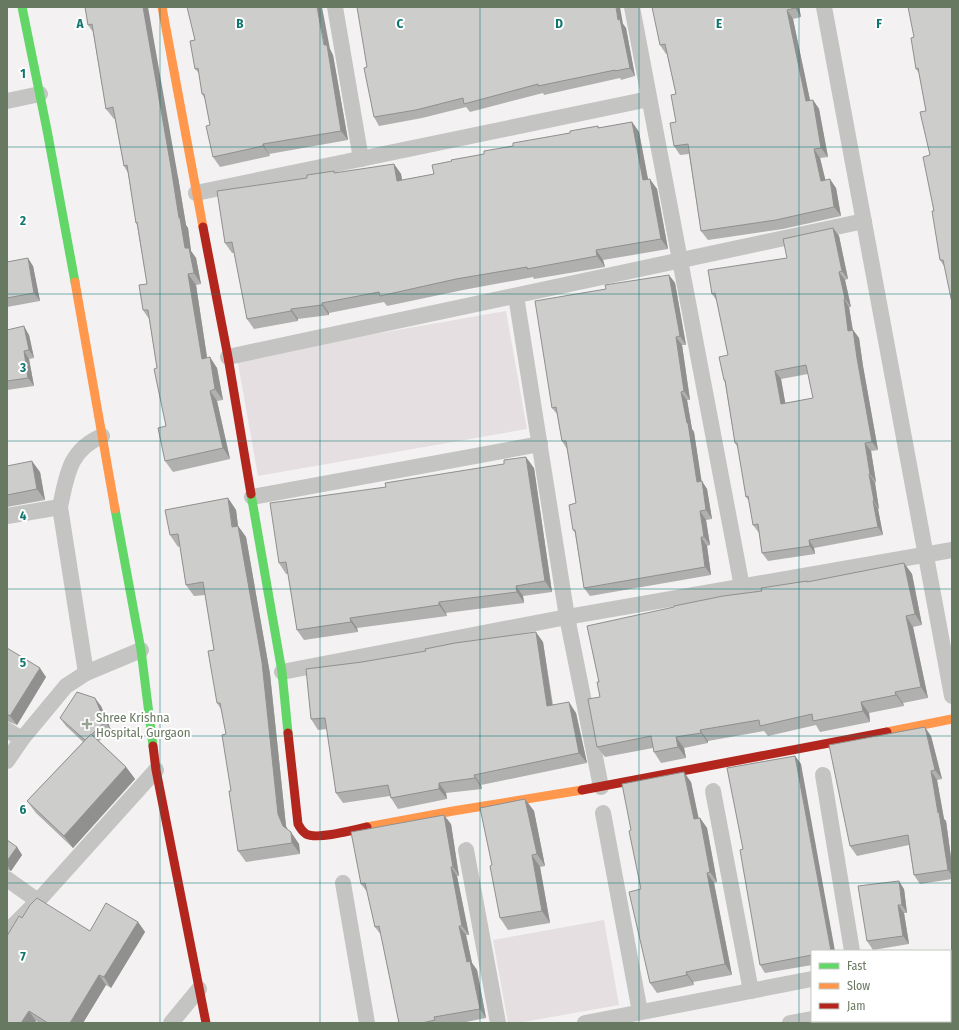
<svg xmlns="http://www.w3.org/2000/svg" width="959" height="1030" font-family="'Fira Sans Condensed',sans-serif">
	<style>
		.green { fill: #e5dfe1 }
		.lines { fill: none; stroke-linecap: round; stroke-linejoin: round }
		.street { stroke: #c4c5c3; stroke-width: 16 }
		.fast { stroke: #63d668; stroke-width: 9 }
		.slow { stroke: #ff974d; stroke-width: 9 }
		.jam { stroke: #b3261e; stroke-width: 9 }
		.wall { fill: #b0b0af; fill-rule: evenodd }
		.shaded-wall { fill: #90908f }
		.building { fill: #cdcdcc; stroke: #90908f; fill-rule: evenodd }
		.grid { fill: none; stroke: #0f766e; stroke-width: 1; stroke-opacity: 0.55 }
		.poi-dot { fill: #99a394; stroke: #fff; stroke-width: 1.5 }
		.labels { text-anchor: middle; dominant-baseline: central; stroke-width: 4; stroke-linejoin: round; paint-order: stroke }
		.poi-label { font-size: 13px; fill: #687961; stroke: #fff; text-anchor: start }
		.grid-label { font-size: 13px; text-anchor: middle; font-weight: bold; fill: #0f766e; stroke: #fff; stroke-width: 4; stroke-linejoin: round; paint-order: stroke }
	</style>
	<rect width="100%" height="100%" fill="#f3f1f2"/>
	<g class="green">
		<polygon points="506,311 527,429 258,476 237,358"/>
		<polygon points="604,920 619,1005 518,1023 508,1023 493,940"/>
	</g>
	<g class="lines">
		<g class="street">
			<polyline points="335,7 361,159"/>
			<polyline points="632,7 742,587"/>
			<polyline points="824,7 952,696"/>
			<polyline points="7,101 40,94"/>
			<polyline points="196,193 649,99"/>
			<polyline points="516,296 567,617 601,787"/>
			<polyline points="228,357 864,221"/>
			<polyline points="252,497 540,444"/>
			<polyline points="60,507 86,673"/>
			<path d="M7,516L60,507C67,475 69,450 102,436"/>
			<polyline points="282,672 567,617 952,550"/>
			<polyline points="7,730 22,739"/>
			<polyline points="7,761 22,739 66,686 86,673 141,650"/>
			<polyline points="823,775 852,951"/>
			<polyline points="713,791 751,991"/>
			<polyline points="603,813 640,1012"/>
			<polyline points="466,850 498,1023"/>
			<polyline points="7,879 38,901"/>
			<polyline points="343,883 367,1023"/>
			<polyline points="7,932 38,901 156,770"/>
			<polyline points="950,993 952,993"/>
			<polyline points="171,1023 199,989"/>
			<polyline points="585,1023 812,979"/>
			<polyline points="790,1023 812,1019"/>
		</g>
		<g class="fast">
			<polyline points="22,7 47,130 75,282"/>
			<polyline points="251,494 282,672 288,733"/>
			<polyline points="115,509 141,650 153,746"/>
		</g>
		<g class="slow">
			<polyline points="162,7 203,227"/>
			<polyline points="75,282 115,509"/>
			<polyline points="887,732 952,719"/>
			<polyline points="367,827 453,811 582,790"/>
		</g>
		<g class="jam">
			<polyline points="203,227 228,357 251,494"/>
			<path d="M288,733L298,824C300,828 302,831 306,834C317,840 354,830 367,827"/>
			<polyline points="153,746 156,770 206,1023"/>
			<polyline points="582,790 887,732"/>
		</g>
	</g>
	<g class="wall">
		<polygon points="85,7 178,177 186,225 188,228 191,251 196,258 201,284 196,285 207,358 217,368 223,400 217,401 230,459 173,472 165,461 166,426 157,368 149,319 143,310 147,284 137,225 136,223 128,173 124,166 115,119 114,119 106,109 93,32 88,25"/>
		<polygon points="799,7 801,17 793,19 810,100 813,100 819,109 828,157 820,158 825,180 836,188 841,216 783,229 708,240 701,231 689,154 680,155 674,146 676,122 676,94 667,54 666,54 660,45"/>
		<polygon points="952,7 944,266 940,260 934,211 926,111 919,73 916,69 914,37"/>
		<polygon points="623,24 626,28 635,76 621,80 620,78 544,95 543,93 470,112 466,107 422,118 379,126 374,117 367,67"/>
		<polygon points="330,49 333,55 348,140 269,154 270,156 220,167 213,157 210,125 205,99 202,94 199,73 195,69"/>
		<polygon points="632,122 639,132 648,179 657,189 668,249 603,260 605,267 534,279 533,277 463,290 387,306 384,302 329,313 329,315 298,319 298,321 254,329 247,319 234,253 232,253 225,243 334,171 335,173 394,164 401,174 402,180 434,174 452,161 484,154 513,146 598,126 599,128"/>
		<path d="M833,228L839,236L848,279L845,280L851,307H849L853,330L859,338L863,366L878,450L871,451L876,482L875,483L879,509H878L883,535L814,548L815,554L768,561L762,553L759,533L753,525L749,501L746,497L738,448L735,443L725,383L724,380L728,355L717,301L712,294L787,258ZM808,374L813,398L785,403L781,379Z"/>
		<polygon points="7,262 33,266 40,301 7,307"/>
		<polygon points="669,275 675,283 686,345 682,345 690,400 687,400 692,429 694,432 701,481 707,489 712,519 706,520 710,545 707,546 711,575 590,596 584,588 575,533 573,530 576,503 567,449 562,441 557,414 552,408"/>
		<polygon points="7,330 29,335 34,358 29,359 34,386 7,390"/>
		<polygon points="7,466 40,472 45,500 7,507"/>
		<polygon points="534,468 552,592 523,596 524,603 446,613 447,616 357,628 358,632 304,640 297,630 288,574 286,574 279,563"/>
		<polygon points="228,498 236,510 238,526 246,537 270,674 286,826 288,830 299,844 300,854 246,862 238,851 231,791 226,734 221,709 217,703 214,650 205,595 194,596 186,585 180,546 178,547 170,535"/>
		<polygon points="904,563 912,574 922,625 913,627 928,698 903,703 904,706 869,713 870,722 820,732 816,725 768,736 764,731 708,741 708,743 684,748 686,758 661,763 654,752 653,748 605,757 597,747 600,697 599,682 762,591 807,581 808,582"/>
		<polygon points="543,642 553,705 576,713 587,763 481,785 482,789 446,793 447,799 398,809 391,798 390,796 343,803 336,793 327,729 318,730 311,719"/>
		<polygon points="7,648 46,677 17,725 7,721"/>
		<polygon points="101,706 111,730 99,741 126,767 135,779 73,848 36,813 27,801 83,742 66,726 60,718"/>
		<polygon points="931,736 942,779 937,780 944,819 946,821 952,865 952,879 920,884 914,875 909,845 857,856 850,846"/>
		<polygon points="795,756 801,764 812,951 812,965 765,973 760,965 743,849"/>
		<polygon points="691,782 698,818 700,818 707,828 717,882 714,883 732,975 693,982 694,985 657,993 650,983 641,889"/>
		<polygon points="525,799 534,811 545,866 540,867 550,923 508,930 500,918 492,865"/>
		<polygon points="451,824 459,876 457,876 469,935 466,935 472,963 477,970 486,1018 461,1023 399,1023 381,935 375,927 368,893 361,884"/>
		<polygon points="7,840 17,847 22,855 11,871 7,870"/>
		<polygon points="904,889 907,913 904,913 909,944 873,950 867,941"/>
		<polygon points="22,918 90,931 138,922 145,932 111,988 106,985 83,1023 39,1023 36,1021 7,1023"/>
	</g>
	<g class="shaded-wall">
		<polygon points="143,7 148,7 178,177 186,225 188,228 191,251 196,258 201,284 194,273 185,248 179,218"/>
		<polygon points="317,7 322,7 330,49 333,55 348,140 341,131"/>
		<polygon points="616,7 620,7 623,24 626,28 635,76 630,68 618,20"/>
		<polygon points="795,7 799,7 801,17 795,8"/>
		<polygon points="787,10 793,19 812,110 806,101"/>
		<polygon points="813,100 819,109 828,157 821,148"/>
		<polygon points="632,122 639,132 650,190 643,180"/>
		<polygon points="263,144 269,154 270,156 263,146"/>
		<polygon points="814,149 820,158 828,190 821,181"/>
		<polygon points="394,164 401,174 404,191 397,181"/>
		<polygon points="650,179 657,189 668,249 661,239"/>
		<polygon points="830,179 836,188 841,216 834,207"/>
		<polygon points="833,228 839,236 848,279 842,271"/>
		<polygon points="596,250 603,260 605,267 597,256"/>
		<polygon points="28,258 33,266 40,301 34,293"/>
		<polygon points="839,272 845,280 851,307 845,299"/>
		<polygon points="188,274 196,285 209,370 202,359"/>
		<polygon points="669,275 675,283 686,345 680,336"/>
		<polygon points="844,299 849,307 854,339 848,331"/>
		<polygon points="322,303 329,313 329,315 322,305"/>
		<polygon points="291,309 298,319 298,321 291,311"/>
		<polygon points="24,326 29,335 34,358 29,350"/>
		<polygon points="853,330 859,338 863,366 878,450 872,442 857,358"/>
		<polygon points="676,337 682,345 690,400 684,391"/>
		<polygon points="24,351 29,359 34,386 28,378"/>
		<polygon points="210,357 217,368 223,400 215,389"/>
		<polygon points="775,371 781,379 787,412 781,404"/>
		<polygon points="210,391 217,401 230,459 223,448"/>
		<polygon points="681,392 687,400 692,429 694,432 703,490 697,482"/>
		<polygon points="865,443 871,451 876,482 870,474"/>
		<polygon points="526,457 534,468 552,592 545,581"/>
		<polygon points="32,461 40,472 45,500 37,489"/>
		<polygon points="869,474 875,483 879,509 874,501"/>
		<polygon points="702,481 707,489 712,519 706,510"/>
		<polygon points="228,498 236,510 238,526 246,537 270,674 286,826 291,837 283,826 278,814"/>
		<polygon points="873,501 878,509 883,535 878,527"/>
		<polygon points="700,511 706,520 710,545 704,537"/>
		<polygon points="701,537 707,546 711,575 705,567"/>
		<polygon points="809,540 814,548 815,554 810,546"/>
		<polygon points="904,563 912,574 922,625 915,614"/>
		<polygon points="516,586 523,596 524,603 517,592"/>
		<polygon points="439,602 446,613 447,616 439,605"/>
		<polygon points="906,616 913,627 928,698 921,687"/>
		<polygon points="350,618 357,628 358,632 351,622"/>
		<polygon points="536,632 543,642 554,717 547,706"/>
		<polygon points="40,668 46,677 17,725 10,716"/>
		<polygon points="895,692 903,703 904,706 896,695"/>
		<polygon points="95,698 101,706 111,730 105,722"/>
		<polygon points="569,702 576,713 587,763 579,753"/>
		<polygon points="861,702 869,713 870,722 863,711"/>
		<polygon points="925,727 931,736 942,779 935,770"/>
		<polygon points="700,730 708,741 708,743 701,733"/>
		<polygon points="676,737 684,748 686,758 678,747"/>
		<polygon points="795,756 801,764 835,951 831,951"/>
		<polygon points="126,767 135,779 73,848 64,836"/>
		<polygon points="931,771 937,780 944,819 946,821 952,865 952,876 948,870"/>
		<polygon points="684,772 691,782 701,829 694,819"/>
		<polygon points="474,775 481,785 482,789 475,778"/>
		<polygon points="439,783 446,793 447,799 439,789"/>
		<polygon points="525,799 534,811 545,866 537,854"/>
		<polygon points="444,815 451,824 459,876 453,867"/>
		<polygon points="700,818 707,828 717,882 710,872"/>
		<polygon points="291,832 299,844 300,854 292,843"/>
		<polygon points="17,847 22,855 11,871 7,865 7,861"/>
		<polygon points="532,855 540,867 550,923 542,911"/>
		<polygon points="451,867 457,876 469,935 462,926"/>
		<polygon points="707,873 714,883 732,975 725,964"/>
		<polygon points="899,881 904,889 907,913 902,905"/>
		<polygon points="898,905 904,913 909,944 903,936"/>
		<polygon points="138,922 145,932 111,988 104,977"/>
		<polygon points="459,926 466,935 472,963 477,970 486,1018 480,1009 467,962"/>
		<polygon points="686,972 693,982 694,985 687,975"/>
		<polygon points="99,975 106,985 83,1023 70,1023"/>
		<polygon points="29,1011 36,1021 35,1023 21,1023"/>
	</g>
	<g class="building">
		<polygon points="85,7 143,7 171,167 179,218 180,218 185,248 189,248 194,273 188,274 202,359 210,357 215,389 210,391 223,448 165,461 158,428 166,426 154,369 157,368 148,310 143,310 139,285 147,284 137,222 136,223 127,165 124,166 113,107 106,109 92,24 88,25"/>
		<polygon points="187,7 317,7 324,45 327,45 341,131 263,144 263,146 213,157 206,126 210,125 204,94 202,94 198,68 195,69 190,41 195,40"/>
		<polygon points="357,7 616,7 618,20 620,19 630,68 615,71 615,70 538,86 538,84 464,104 463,98 416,110 374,117 364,68 367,67"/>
		<polygon points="652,7 795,7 795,8 787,10 806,101 813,100 821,148 814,149 821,181 830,179 834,207 776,220 701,231 688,144 674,146 670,123 676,122 671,95 676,94 665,44 660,45"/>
		<polygon points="908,7 952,7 952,303 943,260 940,260 932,211 934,211 923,157 930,155 920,112 926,111 918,68 916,69 911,38 914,37"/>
		<polygon points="632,122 643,180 650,179 661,239 596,250 597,256 527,269 527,267 456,279 380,296 379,292 322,303 322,305 291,309 291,311 247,319 232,242 225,243 217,191 307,178 307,175 334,171 334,173 394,164 397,181 434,174 432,165 452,161 451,160 484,154 484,151 513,146 513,143 570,133 570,131 598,126 598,128"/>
		<path d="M833,228L842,271L839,272L845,299H844L848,331L853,330L857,358L872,442L865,443L870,474H869L874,501H873L878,527L809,540L810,546L762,553L758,524L753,525L748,496L746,497L737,443H735L725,380H724L719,357L728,355L715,293L712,294L708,270L787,258L783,239ZM806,365L813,398L781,404L775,371Z"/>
		<polygon points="28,258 34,293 7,298 7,262"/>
		<polygon points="669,275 680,336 676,337 684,391 681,392 687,423 688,423 697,482 702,481 706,510 700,511 704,537 701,537 705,567 584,588 575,530 573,530 569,505 576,503 566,441 562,441 556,407 552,408 535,301 606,289 605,285"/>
		<polygon points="24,326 29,350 24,351 28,378 7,381 7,330"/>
		<polygon points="526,457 545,581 516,586 517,592 439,602 439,605 350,618 351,622 297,630 286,562 279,563 270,503 386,487 385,483 504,464 504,460"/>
		<polygon points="32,461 37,489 7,495 7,466"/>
		<polygon points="228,498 232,527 238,526 262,662 278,814 283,826 291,832 292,843 238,851 229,791 231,791 222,735 226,734 220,703 217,703 208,651 214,650 203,582 186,585 178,534 170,535 165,510"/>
		<polygon points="904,563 915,614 906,616 921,687 895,692 896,695 861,702 863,711 813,721 812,714 760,726 759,720 700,730 701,733 676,737 678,747 654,752 651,736 597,747 588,699 600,697 597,682 599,682 587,626 674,607 674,606 723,596 762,591 761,588 807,581 807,582"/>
		<polygon points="536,632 547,706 569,702 579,753 474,775 475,778 439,783 439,789 391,798 388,785 336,793 325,718 311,719 306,669 362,662 426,651 425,649 455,643"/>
		<polygon points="7,648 40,668 10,716 7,714"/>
		<polygon points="77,692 95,698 105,722 91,735 91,734 85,740 60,718"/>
		<polygon points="925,727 935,770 931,771 938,813 939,812 948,870 914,875 908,835 850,846 829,745"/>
		<polygon points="91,734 126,767 64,836 27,801"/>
		<polygon points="795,756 831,951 812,951 812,955 760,965 740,850 743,849 727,768"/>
		<polygon points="684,772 694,819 700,818 710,872 707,873 725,964 686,972 687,975 650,983 629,892 641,889 629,831 631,830 622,784"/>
		<polygon points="525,799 537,854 532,855 542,911 500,918 490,866 492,865 480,808"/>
		<polygon points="444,815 453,867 451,867 462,926 459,926 467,962 470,961 480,1009 434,1017 435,1020 422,1023 399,1023 379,926 375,927 365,883 361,884 351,832"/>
		<polygon points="7,840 17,847 7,861"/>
		<polygon points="899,881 902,905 898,905 903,936 867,941 858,886"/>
		<polygon points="37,898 90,931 106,903 138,922 104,977 99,975 70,1023 48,1023 29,1011 21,1023 7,1023 7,936 19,916 22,918 30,905"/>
		<polygon points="952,1018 952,1023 918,1023 933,1021 950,1021 950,1019"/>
	</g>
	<path class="grid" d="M160,7V1023M320,7V1023M480,7V1023M639,7V1023M799,7V1023M7,147H952M7,294H952M7,441H952M7,589H952M7,736H952M7,883H952"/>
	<path class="poi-dot" d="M85 718h4v4h4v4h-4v4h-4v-4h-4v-4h4z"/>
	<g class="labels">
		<g class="poi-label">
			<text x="96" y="717">Shree Krishna<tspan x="96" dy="15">Hospital, Gurgaon</tspan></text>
		</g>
	</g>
	<g class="grid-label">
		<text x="80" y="28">A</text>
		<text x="240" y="28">B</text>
		<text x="400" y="28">C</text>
		<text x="559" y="28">D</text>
		<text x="719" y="28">E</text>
		<text x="879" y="28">F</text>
		<text x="23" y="78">1</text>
		<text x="23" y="225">2</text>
		<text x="23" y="372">3</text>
		<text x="23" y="520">4</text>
		<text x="23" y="667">5</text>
		<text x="23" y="814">6</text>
		<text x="23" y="961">7</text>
	</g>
	<rect width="959" height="1030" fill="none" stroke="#687961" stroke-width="16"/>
	<rect x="811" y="950" width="140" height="72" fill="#ffffff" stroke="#c3c9c0"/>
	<rect x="819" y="963" width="20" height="6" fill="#63d668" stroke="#c3c9c0"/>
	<text x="847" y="970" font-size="12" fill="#687961">Fast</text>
	<rect x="819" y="983" width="20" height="6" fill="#ff974d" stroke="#c3c9c0"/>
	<text x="847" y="990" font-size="12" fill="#687961">Slow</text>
	<rect x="819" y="1003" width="20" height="6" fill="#b3261e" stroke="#c3c9c0"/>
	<text x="847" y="1010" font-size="12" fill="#687961">Jam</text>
</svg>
